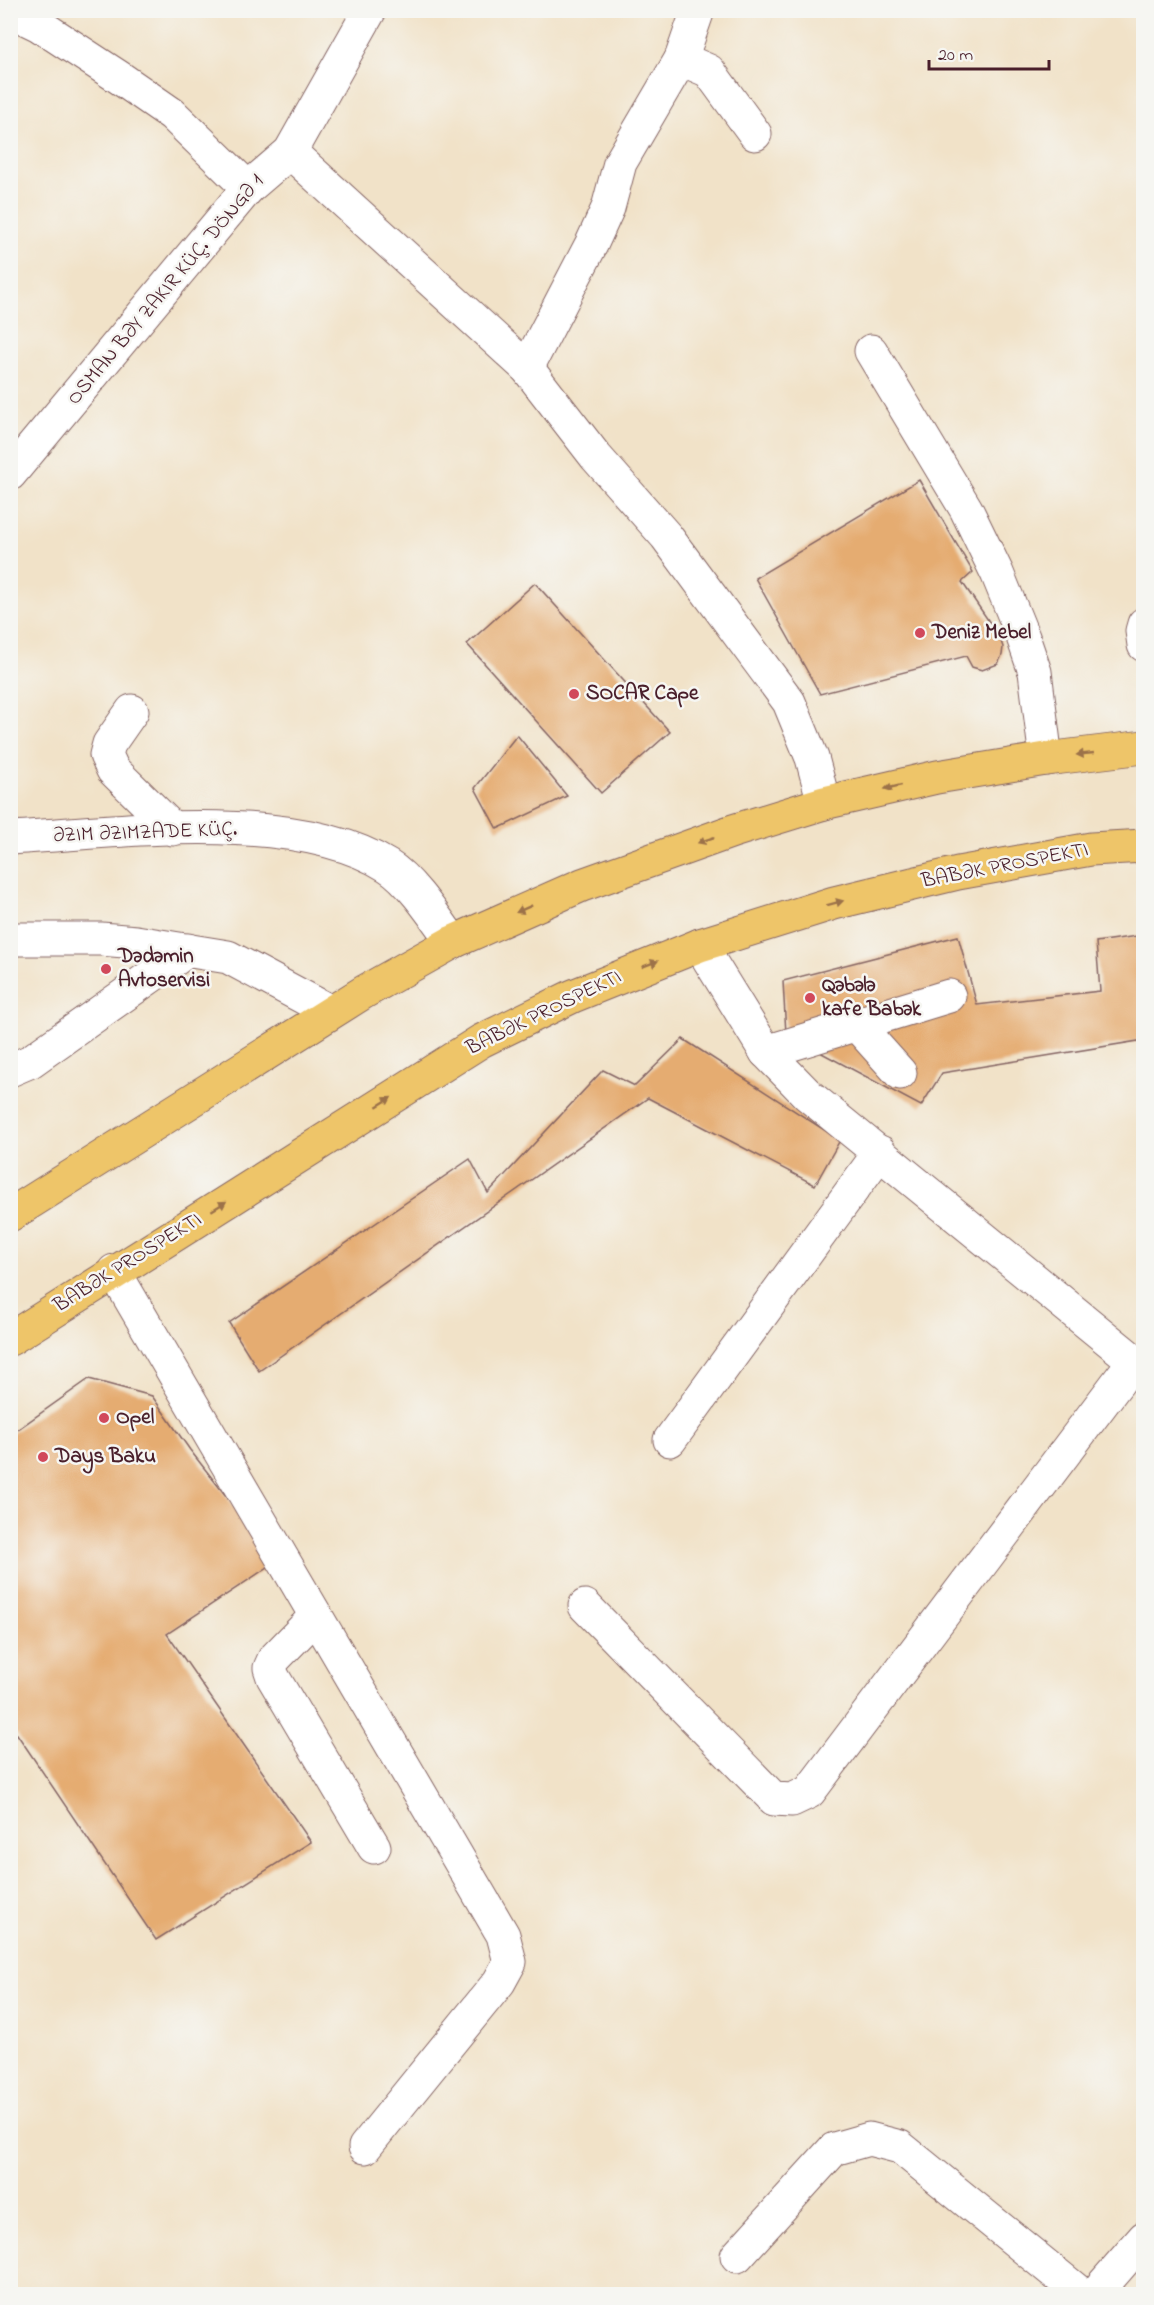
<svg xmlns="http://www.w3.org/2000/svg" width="1154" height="2305" font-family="'Indie Flower',sans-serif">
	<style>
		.building { fill: #e5ac71 }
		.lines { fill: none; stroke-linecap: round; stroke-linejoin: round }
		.minor-casing { stroke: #846362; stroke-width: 35 }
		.major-casing { stroke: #846362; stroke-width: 35 }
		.minor { stroke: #fff; stroke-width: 33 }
		.major { stroke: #eec569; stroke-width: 33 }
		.oneway { fill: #9c724a }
		.poi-dot { fill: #d1495b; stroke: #f6f6f2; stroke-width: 2 }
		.labels { text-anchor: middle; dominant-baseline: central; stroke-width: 5; stroke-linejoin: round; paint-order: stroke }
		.street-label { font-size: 21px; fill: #4a1f2b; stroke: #f6f6f2 }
		.poi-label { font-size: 21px; font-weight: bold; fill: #4a1f2b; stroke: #f6f6f2; text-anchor: start }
	</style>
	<rect width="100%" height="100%" fill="#f6f6f2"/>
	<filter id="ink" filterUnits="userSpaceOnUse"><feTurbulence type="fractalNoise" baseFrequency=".0167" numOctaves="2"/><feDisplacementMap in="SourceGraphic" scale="12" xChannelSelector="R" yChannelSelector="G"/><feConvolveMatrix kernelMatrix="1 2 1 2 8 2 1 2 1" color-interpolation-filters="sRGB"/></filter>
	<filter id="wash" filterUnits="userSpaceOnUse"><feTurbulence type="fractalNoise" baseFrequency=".008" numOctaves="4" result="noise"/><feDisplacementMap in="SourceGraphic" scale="24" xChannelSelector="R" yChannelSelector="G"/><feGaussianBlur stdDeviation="1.35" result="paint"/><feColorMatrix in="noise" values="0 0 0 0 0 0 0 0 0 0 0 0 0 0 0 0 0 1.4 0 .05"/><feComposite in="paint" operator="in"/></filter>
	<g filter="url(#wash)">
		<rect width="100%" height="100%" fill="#f1e2c8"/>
		<g id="blocks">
			<g class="building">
				<polygon points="919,480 973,572 962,582 999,636 1003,647 1002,655 998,664 982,670 972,667 966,656 820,694 755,578"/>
				<polygon points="535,583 670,732 601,793 467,644"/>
				<polygon points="517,735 567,796 497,829 475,788"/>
				<polygon points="1144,935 1144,1040 942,1073 921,1106 786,1034 783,981 958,936 977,1005 1100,991 1096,942"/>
				<polygon points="683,1039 840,1140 815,1185 648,1098 259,1371 229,1323 470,1159 488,1193 603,1070 635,1086"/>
				<polygon points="89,1379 152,1396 190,1450 277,1561 167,1634 311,1842 156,1940 17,1734 10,1738 10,1572 13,1570 10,1566 10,1435"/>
			</g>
		</g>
	</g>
	<g filter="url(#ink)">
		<use href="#blocks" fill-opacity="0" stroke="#846362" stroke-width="1.5"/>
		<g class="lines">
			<g class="minor-casing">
				<g id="minor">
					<polyline points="10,11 39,25 120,78 172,114 248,188"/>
					<polyline points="681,59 709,71 755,134"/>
					<polyline points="290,152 527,368 596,457 666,536 789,702 812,758 824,803"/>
					<polyline points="871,351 966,509 997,573 1023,637 1035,672 1046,759"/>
					<polyline points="527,368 592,243 608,208 620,163 681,59 698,10"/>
					<polyline points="10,474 248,188 290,152 370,10"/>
					<polyline points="1144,624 1142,631 1144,645"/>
					<polyline points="132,711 109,744 106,755 113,770 173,829"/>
					<path d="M10,838C118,832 295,807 388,866C411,880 437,920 453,942"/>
					<polyline points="10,939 101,939 136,942 228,957 331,1012"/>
					<polyline points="700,945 766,1052 808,1095 1144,1369"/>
					<polyline points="857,1025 900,1073"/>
					<polyline points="766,1052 949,996"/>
					<polyline points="10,1070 31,1061 188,950"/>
					<polyline points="114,1271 503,1935 510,1962 499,1982 365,2147"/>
					<polyline points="670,1440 880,1152"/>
					<polyline points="585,1606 774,1799 792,1800 809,1792 1134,1361"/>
					<polyline points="315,1617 274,1659 270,1668 273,1677 374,1847"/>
					<polyline points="737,2256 834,2149 869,2139 900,2147 1081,2294"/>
					<polyline points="1095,2294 1144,2238"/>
				</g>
			</g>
			<g class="major-casing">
				<g id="major">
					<polyline points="10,1215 364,992 453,942 582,885 733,831 824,803 937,777 1046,759 1144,747"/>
					<polyline points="10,1339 481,1041 573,996 700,945 834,903 958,873 1091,849 1144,846"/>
				</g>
			</g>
			<use href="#minor" class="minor"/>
			<use href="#major" class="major"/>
		</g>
		<defs><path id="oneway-solid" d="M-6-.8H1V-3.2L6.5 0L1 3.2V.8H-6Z" transform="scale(1.5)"/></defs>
		<g class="oneway">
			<use href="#oneway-solid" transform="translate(1085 754) rotate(174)"/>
			<use href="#oneway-solid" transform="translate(893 787) rotate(167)"/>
			<use href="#oneway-solid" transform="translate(706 840) rotate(161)"/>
			<use href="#oneway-solid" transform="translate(835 903) rotate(-15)"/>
			<use href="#oneway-solid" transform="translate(524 909) rotate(156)"/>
			<use href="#oneway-solid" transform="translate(650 964) rotate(-21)"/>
			<use href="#oneway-solid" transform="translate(384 1102) rotate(-32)"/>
			<use href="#oneway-solid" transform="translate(219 1206) rotate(-32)"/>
		</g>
	</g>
	<g class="poi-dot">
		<circle cx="920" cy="633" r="6"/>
		<circle cx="574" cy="694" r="6"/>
		<circle cx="106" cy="969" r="6"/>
		<circle cx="810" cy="998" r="6"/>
		<circle cx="104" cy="1418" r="6"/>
		<circle cx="43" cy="1457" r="6"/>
	</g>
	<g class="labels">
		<g class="street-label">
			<text transform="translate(166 290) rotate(-50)">OSMAN BƏY ZAKIR KÜÇ. DÖNGƏ 1</text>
			<text transform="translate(145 833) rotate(-2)">ƏZIM ƏZIMZADE KÜÇ.</text>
			<text transform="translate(1005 866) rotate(-11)">BABƏK PROSPEKTI</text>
			<text transform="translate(544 1013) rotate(-26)">BABƏK PROSPEKTI</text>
			<text transform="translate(128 1263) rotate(-32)">BABƏK PROSPEKTI</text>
		</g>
		<g class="poi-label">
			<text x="932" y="633">Deniz Mebel</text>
			<text x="586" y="694">SOCAR Cape</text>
			<text x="118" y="957">Dədəmin<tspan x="118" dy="24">Avtoservisi</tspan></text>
			<text x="822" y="986">Qəbələ<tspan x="822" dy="24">kafe Babək</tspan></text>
			<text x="116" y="1418">Opel</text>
			<text x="55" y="1457">Days Baku</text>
		</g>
	</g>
	<rect width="1154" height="2305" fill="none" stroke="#f6f6f2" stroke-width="36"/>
	<path d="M929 60v9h120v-9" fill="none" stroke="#4a1f2b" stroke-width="3"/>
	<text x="938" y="60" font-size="18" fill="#4a1f2b" stroke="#f6f6f2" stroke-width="4.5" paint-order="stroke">20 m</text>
</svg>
